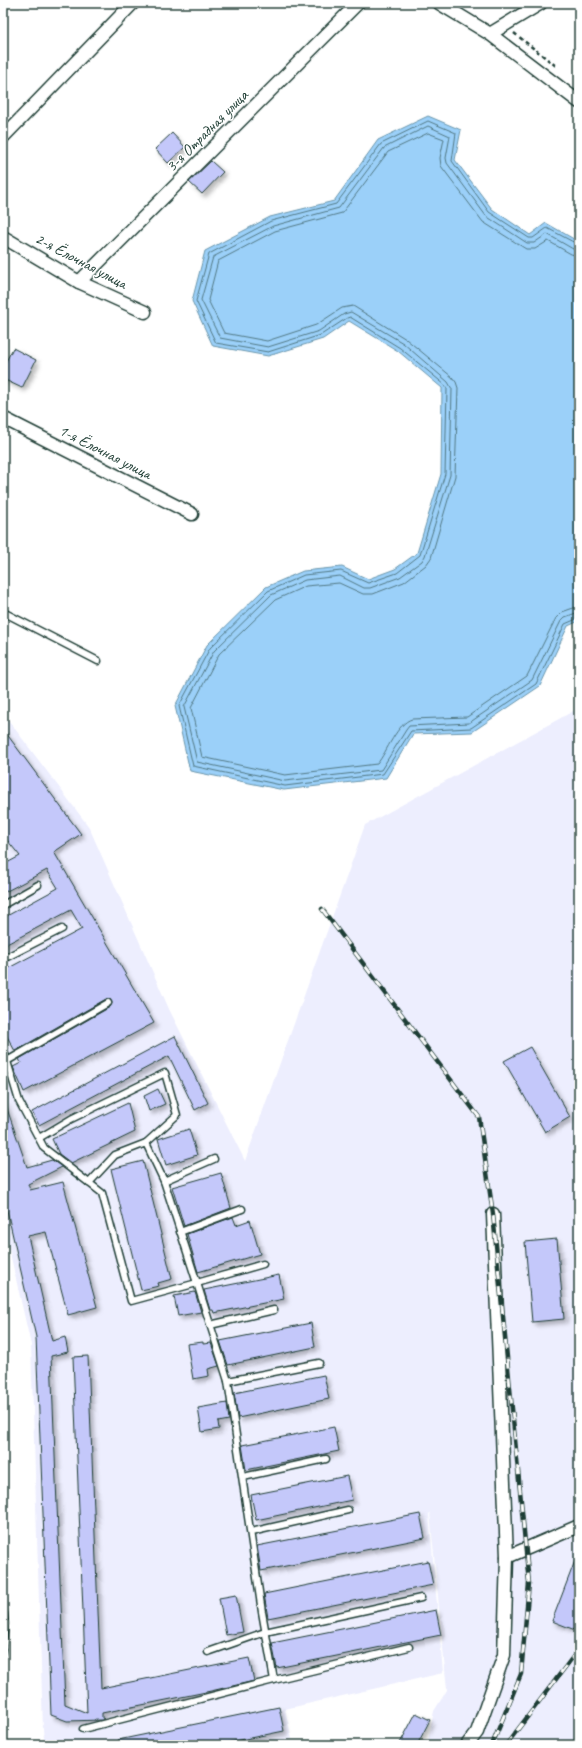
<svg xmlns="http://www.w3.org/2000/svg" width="582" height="1748" font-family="Caveat,sans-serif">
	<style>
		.built { fill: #edeefe }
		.water { fill: #9bd0f9; stroke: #6995aa }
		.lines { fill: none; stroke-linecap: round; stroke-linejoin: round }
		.shore { stroke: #517883; stroke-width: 1 }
		.building { fill: #c4c8fa; stroke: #1f3d34; filter: url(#shadow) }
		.lane-casing { stroke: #1f3d34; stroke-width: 9 }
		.street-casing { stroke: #1f3d34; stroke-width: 15 }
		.path { stroke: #1f3d34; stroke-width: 2.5; stroke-dasharray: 4 3; stroke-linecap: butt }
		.lane { stroke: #fff; stroke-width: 6 }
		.street { stroke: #fff; stroke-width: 12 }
		.rail-casing { stroke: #1f3d34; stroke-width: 4.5 }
		.rail { stroke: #fff; stroke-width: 3; stroke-dasharray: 9; stroke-linecap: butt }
		.labels { text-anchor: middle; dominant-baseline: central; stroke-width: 3; stroke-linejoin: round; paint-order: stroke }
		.street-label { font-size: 16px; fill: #1f3d34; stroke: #fff }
	</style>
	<defs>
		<filter id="shadow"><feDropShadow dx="3.5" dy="3.5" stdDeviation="2" flood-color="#0004"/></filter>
	</defs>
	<rect width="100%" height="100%" fill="#fff"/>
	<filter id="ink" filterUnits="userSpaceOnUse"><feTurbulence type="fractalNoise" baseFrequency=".025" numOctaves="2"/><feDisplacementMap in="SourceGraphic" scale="8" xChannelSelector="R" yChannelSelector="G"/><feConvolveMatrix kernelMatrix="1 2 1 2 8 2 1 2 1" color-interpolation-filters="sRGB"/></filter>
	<g filter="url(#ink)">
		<polygon class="built" points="579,708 579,1745 427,1745 434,1711 447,1690 430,1513 429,1514 443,1673 285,1709 292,1739 266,1745 45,1745 43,1730 31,1345 3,1222 3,713 89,827 169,1009 245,1161 365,825"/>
		<polygon class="water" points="428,116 461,130 455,160 492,209 530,235 546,223 579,242 579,621 568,626 540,686 472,732 413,734 386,778 284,790 190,771 175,706 207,645 266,587 303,571 342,567 368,579 395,569 417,553 441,474 442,388 398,351 349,321 323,339 268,356 213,346 192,301 205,251 270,217 334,201 378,140"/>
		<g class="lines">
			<g class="shore">
				<polyline points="579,245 547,228 533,238 529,238 489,212 452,161 456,133 428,121 381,144 336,204 271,221 209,254 196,301 216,343 268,352 321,335 347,318 350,317 400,348 445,385 447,389 445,474 420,555 397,573 368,583 341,571 304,575 268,591 210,648 179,706 193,766 285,786 383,774 411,731 471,728 536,684 565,624 579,618"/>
				<polyline points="579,250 573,249 547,234 534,243 527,243 486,216 447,163 446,158 450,136 428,126 384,148 339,208 273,226 213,257 201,300 220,338 268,347 319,331 344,314 351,312 403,343 448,382 452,389 450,475 425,556 422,561 400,577 370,588 364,588 340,576 305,580 271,595 214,651 184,707 197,762 285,781 381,770 406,730 409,726 469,723 532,680 561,621 565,617 579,612"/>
				<path d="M579,256L571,254L548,241L535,249H526L483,222L441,166L440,158L444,139L428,133L388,152L342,213L275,231L218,261L208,300L224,333L267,341L316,325L342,308L353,306L406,339L452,377L456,382L458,388L455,476L431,558L426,565L404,582L373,594H363L339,583L306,586L275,600L219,654L191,708L202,757L285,775L377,764C387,752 397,723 412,719L467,717L527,676L556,618L562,612L579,606"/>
			</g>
		</g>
		<g class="building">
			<polygon points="172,133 185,147 168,163 155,149"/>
			<polygon points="211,161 223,172 202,194 189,182"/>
			<polygon points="13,348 36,360 22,388 3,379 3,367"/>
			<polygon points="3,729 81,834 54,852 154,1023 24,1092 13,1067 21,1063 19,1059 110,1007 112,1003 110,999 106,999 15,1051 3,1029 3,971 82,929 71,910 3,946 3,918 58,888 47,870 3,893 3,865 20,856 3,835"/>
			<polygon points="175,1036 208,1103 195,1110 169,1056 39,1125 32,1112"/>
			<polygon points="530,1047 570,1117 545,1132 504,1061"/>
			<polygon points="158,1089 165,1104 149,1111 144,1096"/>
			<polygon points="3,1103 5,1103 27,1167 52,1160 62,1167 28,1184 30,1190 63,1182 97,1307 68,1315 46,1232 28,1236 52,1341 65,1337 68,1352 51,1356 65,1704 87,1713 73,1357 88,1356 101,1688 249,1658 254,1681 211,1691 102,1713 102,1718 104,1719 102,1720 67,1721 51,1715 36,1337 3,1193"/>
			<polygon points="128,1103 135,1132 71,1163 59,1154 52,1139"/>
			<polygon points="189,1129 197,1155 166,1165 158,1139"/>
			<polygon points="143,1161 172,1279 158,1283 159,1286 141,1290 111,1169"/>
			<polygon points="221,1173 231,1208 184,1226 172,1187"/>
			<polygon points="233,1217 236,1225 250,1220 260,1254 198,1272 187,1234"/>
			<polygon points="557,1239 564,1319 532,1322 525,1242"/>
			<polygon points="279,1275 284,1299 214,1313 213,1310 210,1310 204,1290"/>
			<polygon points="195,1292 201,1312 178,1316 174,1296"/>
			<polygon points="311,1323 315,1347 228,1365 220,1341"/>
			<polygon points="203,1342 203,1344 211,1343 219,1366 208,1369 209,1376 193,1379 187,1344"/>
			<polygon points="324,1375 329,1399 238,1418 234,1393"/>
			<polygon points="227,1403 229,1420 218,1422 219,1429 202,1432 198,1408"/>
			<polygon points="334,1427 339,1451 246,1470 242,1445"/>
			<polygon points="347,1476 352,1500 256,1520 251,1495"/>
			<polygon points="420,1514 425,1538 261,1571 257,1546"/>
			<polygon points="578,1553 579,1620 575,1630 552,1621"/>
			<polygon points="428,1561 433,1585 268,1618 264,1594"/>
			<polygon points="236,1595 243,1632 226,1635 219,1598"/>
			<polygon points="436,1610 441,1635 277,1668 272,1643"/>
			<polygon points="279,1707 284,1731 216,1745 118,1745 118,1740"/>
			<polygon points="416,1713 430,1720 417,1745 399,1745"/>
		</g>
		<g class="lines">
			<g class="lane-casing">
				<g id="lane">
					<polyline points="3,612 98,661"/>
					<polyline points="3,905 38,885"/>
					<polyline points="3,959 62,929"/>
					<polyline points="3,1048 19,1101 44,1148 102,1193 131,1301 197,1283 228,1381 262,1612 274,1680 83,1729"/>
					<polyline points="7,1061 108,1003"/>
					<polyline points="39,1138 71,1119 165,1073 177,1115 146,1143"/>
					<polyline points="164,1181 214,1159"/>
					<polyline points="89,1183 115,1155 146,1143 164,1181 197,1283 263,1264"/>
					<polyline points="180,1232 242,1209"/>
					<polyline points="210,1325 274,1310"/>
					<polyline points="228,1381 319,1363"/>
					<polyline points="243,1477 326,1459"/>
					<polyline points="251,1532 348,1510"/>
					<polyline points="208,1652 265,1632 421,1598"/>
					<polyline points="274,1680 409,1647"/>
				</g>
			</g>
			<g class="street-casing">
				<g id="street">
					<polyline points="439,3 490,34 579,102"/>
					<polyline points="490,34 541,3"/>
					<polyline points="3,137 133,3"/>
					<polyline points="3,237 79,282 145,312"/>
					<polyline points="79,282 358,3"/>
					<polyline points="3,418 192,514"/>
					<polyline points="507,1557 579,1526"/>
					<polyline points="467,1745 477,1732 504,1655 507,1557 493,1214"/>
				</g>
			</g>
			<polyline class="path" points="514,33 556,66"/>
			<use href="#lane" class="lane"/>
			<use href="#street" class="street"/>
			<g class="rail-casing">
				<g id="rail">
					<polyline points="322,909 479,1117 493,1214 529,1583 521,1674 492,1745"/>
					<polyline points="3,1567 7,1624 3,1663"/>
					<polyline points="506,1745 579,1649"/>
				</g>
			</g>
			<use href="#rail" class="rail"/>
		</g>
	</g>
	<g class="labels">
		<g class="street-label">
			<text transform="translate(207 131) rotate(-45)">3-я Отрадная улица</text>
			<text transform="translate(81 261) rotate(28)">2-я Ёлочная улица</text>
			<text transform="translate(105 452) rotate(27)">1-я Ёлочная улица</text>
		</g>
	</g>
	<rect width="582" height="1748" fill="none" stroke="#fff" stroke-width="16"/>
	<rect x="8" y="8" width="566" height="1732" fill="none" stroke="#1f3d34" stroke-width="1.5" filter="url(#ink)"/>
</svg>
